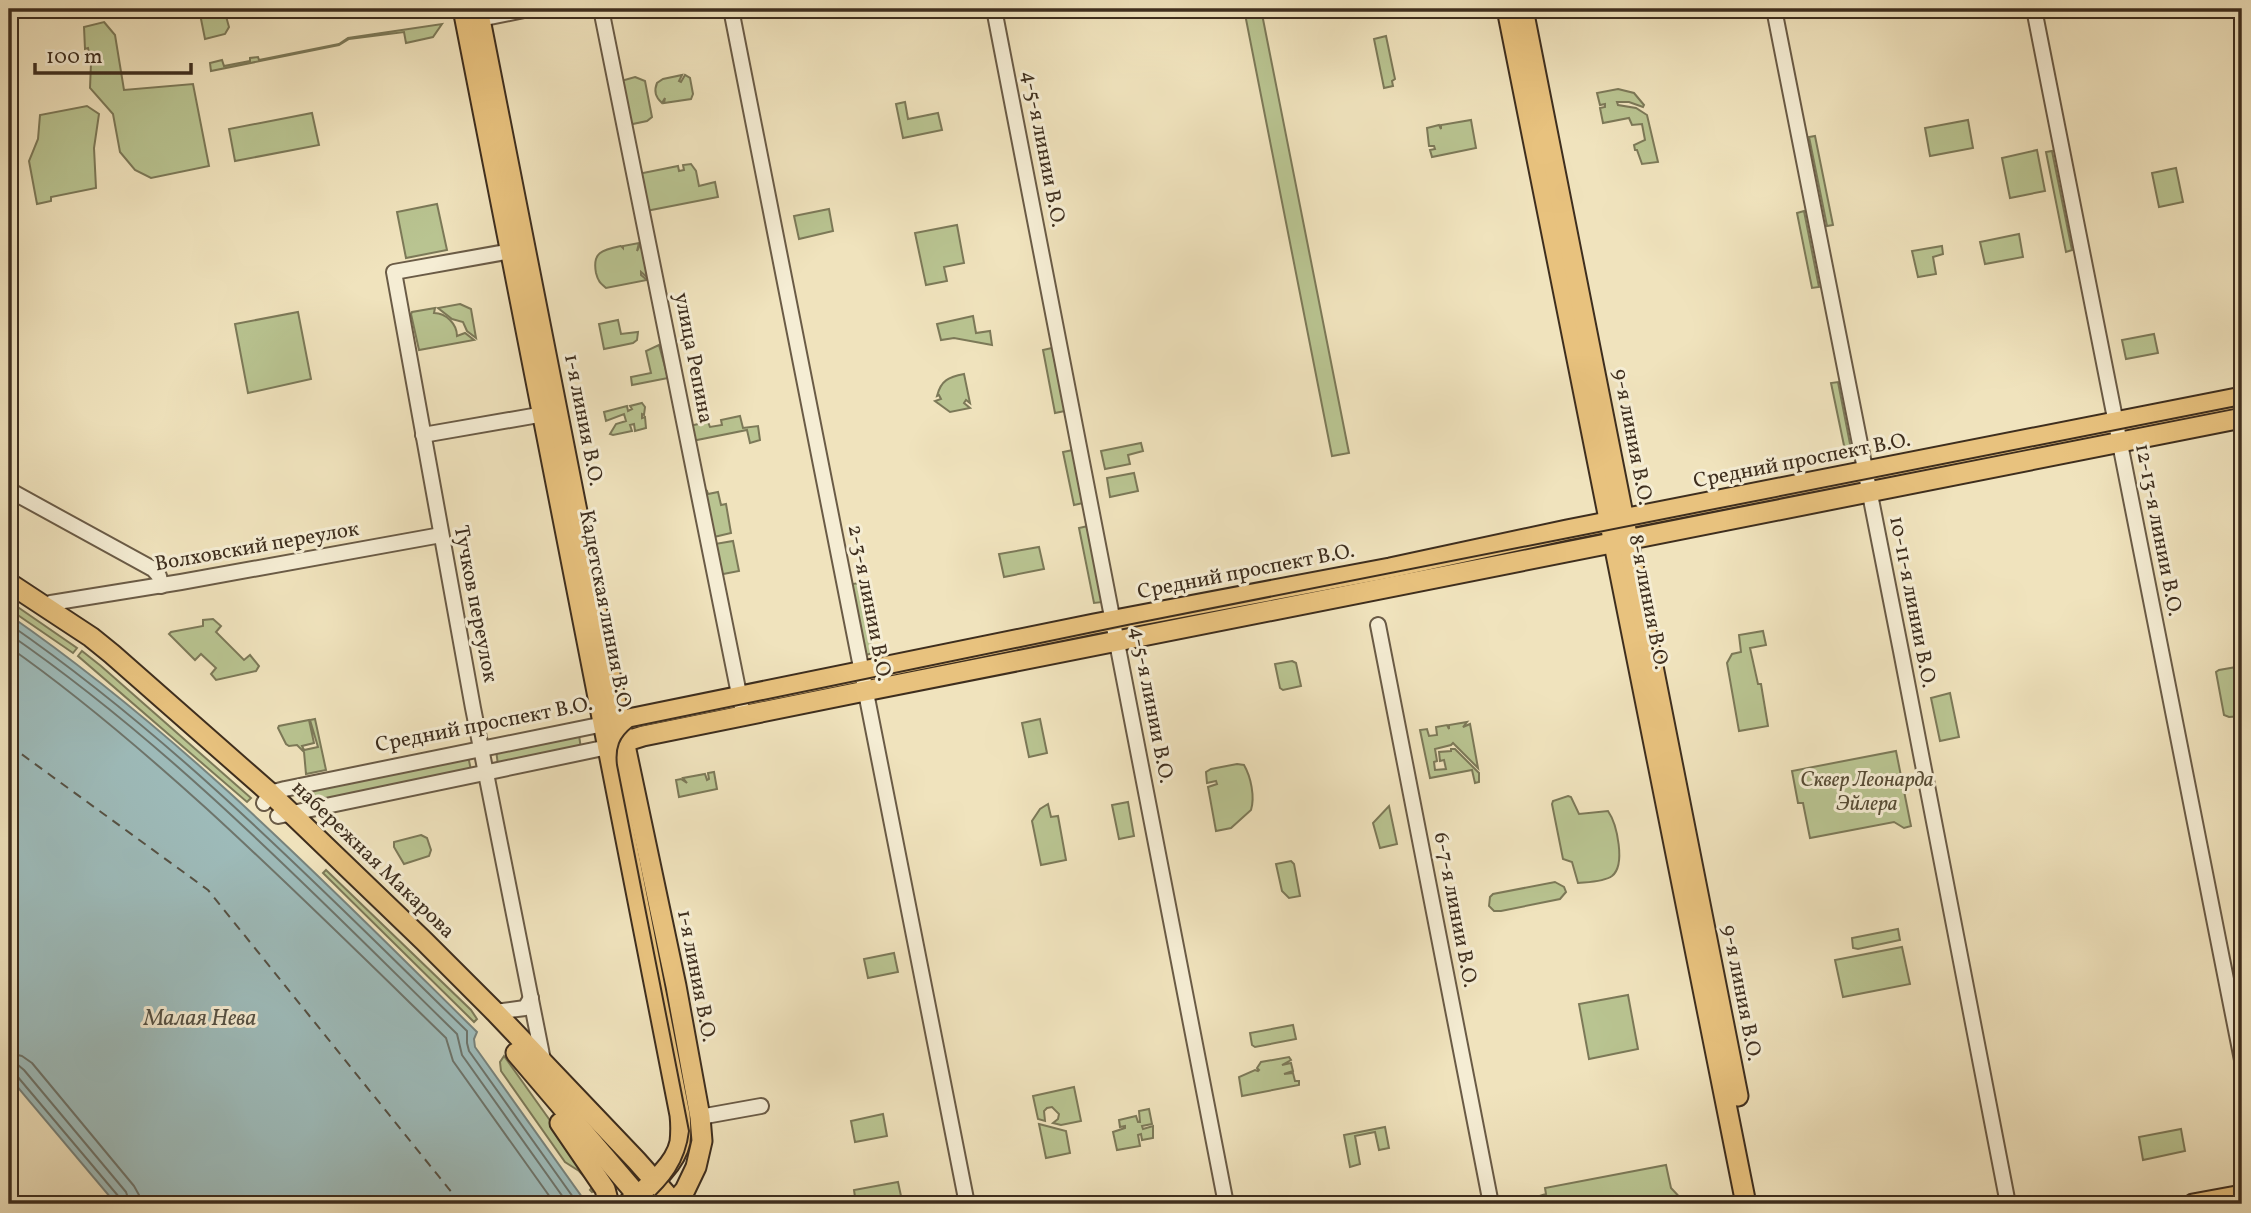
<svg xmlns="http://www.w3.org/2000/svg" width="2251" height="1213" font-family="Vollkorn,serif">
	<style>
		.green { fill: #b9c491; stroke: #7c7958; stroke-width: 2 }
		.water { fill: #9ebcbb; stroke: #78837c; stroke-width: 2 }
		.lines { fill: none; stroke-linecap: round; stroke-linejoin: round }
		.shore { stroke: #6e756c; stroke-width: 2 }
		.ferry { stroke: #565245; stroke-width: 2; stroke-dasharray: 9 7; stroke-linecap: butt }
		.minor-casing { stroke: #6a5b46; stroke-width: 18 }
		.major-casing { stroke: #3e2e1e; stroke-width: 23 }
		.minor { stroke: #f5edd4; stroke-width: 14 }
		.major { stroke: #e8c27e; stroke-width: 19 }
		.tram { stroke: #3e2e1e; stroke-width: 2 }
		.labels { text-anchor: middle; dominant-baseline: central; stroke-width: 6; stroke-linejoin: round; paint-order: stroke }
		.street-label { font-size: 21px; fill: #3e2e1e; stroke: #f5edd4 }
		.park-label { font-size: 21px; font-style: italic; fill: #574c35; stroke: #f5edd4 }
		.water-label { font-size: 23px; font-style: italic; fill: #565245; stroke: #f5edd4 }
	</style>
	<rect width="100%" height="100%" fill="#f0e3bd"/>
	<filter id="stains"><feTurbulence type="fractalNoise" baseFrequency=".00286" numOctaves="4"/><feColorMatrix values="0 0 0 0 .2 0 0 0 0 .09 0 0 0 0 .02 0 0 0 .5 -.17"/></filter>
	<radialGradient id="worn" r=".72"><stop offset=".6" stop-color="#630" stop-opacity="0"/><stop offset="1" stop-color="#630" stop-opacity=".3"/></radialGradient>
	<g class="green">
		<polygon points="199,9 224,9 229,27 225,34 205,39"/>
		<polygon points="1244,9 1261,9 1349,453 1332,456"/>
		<polygon points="104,22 115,35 124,90 193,84 209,166 151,178 135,170 120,152 113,114 90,88 91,63 88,48 85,49 84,27"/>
		<polygon points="442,24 433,37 406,43 404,32 349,39 339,45 211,71 210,63 222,60 224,66 250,61 250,58 258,57 259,60 339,44 348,38"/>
		<polygon points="1386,36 1395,79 1392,81 1393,86 1384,88 1374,39"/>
		<path d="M682,75L679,81L681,82L685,75L690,78L693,94L691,99L664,103L665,98L662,103C655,97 654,90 657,83L663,79Z"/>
		<polygon points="635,77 645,81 652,117 647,121 628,125 621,81"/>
		<polygon points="1618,89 1634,93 1644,105 1643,107 1629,102 1617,102 1618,105 1636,108 1647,115 1658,162 1642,164 1637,150 1635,150 1634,145 1645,140 1642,124 1632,125 1629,118 1603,123 1600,108 1605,107 1605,104 1600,105 1597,93"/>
		<polygon points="905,102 908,119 938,113 942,130 903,138 896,104"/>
		<polygon points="87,106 99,114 94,148 96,188 51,197 51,201 37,204 29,161 38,139 40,115"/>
		<polygon points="312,113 319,145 235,161 229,129"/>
		<polygon points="1471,120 1476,148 1432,157 1430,150 1435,149 1434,146 1429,146 1427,128 1439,125 1441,129 1441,125"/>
		<polygon points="1968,120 1973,148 1930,156 1925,128"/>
		<polygon points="1815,136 1833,225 1827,226 1809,137"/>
		<polygon points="2037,150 2045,191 2010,198 2002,158"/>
		<polygon points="2052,151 2072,250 2066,252 2046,152"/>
		<polygon points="691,164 696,171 699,186 715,182 718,197 646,211 638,174 678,166 679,171 684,170 683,165"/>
		<polygon points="2176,168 2183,202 2159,207 2152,173"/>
		<polygon points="437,204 447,250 406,258 397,212"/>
		<polygon points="829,209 833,231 799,239 794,216"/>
		<polygon points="1804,211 1819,287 1812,288 1797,213"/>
		<polygon points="957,225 964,263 944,267 947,281 926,285 915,233"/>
		<polygon points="2019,234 2023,257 1985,264 1980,242"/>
		<path d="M639,243L637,251L641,243L648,278L641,272V275L647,280L606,288C600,283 598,281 596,273C592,252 602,250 621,246L623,248V246Z"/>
		<polygon points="1942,246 1943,254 1933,257 1936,274 1918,277 1912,251"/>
		<polygon points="460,304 471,309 476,338 467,331 463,322 452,319 438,308"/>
		<path d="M435,308L434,313C446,313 457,324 457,336L465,333L474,340L419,350L411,314L412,312Z"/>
		<polygon points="298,312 311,379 248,393 235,324"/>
		<polygon points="973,316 976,333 990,331 992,345 954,338 941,340 937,324"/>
		<polygon points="618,320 621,334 638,332 637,340 633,343 604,349 599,324"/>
		<polygon points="2154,334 2158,353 2126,359 2122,340"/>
		<polygon points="659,345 668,378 632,385 631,377 651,373 646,351"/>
		<polygon points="1052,348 1065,411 1055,413 1043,350"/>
		<path d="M964,374L970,403L966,400L964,403L970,408L950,412L935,401L941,399L939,395L937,396C941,380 949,377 964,374Z"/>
		<polygon points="1838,382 1852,454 1846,455 1831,383"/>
		<polygon points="642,403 645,407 644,415 642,414 642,418 645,417 646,428 635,431 634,424 630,425 632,431 613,435 610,434 616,424 626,421 624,414 606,421 604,412 627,406 628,411 632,409 630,406"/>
		<polygon points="740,416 743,428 758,426 760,440 750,443 747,430 692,441 689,426 708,422 710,427 722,425 721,420"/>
		<polygon points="1141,443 1143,451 1128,455 1130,464 1105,469 1101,451"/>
		<polygon points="1073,450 1083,503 1074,505 1063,452"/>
		<polygon points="1134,473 1138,491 1110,497 1107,478"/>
		<polygon points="707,491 708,494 718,492 721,505 726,504 731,533 714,537 701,492"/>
		<polygon points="1088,526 1103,602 1094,603 1079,528"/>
		<polygon points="733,541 739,571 718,575 715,544"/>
		<polygon points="1039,547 1044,569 1004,577 999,554"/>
		<polygon points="859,583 873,653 866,655 852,584"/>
		<polygon points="9,601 77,648 73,653 9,609"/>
		<polygon points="213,619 221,626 216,632 244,660 250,655 259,666 256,671 216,680 211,674 216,668 201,654 195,660 169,634 171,632 203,626 203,620"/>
		<polygon points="1763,631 1766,645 1750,648 1758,684 1761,684 1768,726 1739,731 1727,663 1732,654 1741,652 1739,635"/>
		<polygon points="82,651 101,666 251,798 247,802 78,656"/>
		<polygon points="1292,661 1296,663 1301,686 1283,690 1280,688 1275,664"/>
		<polygon points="2242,666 2242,716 2229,717 2224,715 2216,672 2219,670"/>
		<polygon points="1950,693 1959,737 1940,741 1931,698"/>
		<polygon points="315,719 326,770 306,774 304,752 297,745 289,746 286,744 278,728 279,726 309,720 314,743 302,746 304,750 318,747 310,720"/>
		<polygon points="1040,719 1047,753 1029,757 1022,723"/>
		<polygon points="1467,722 1463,727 1470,724 1478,768 1453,743 1451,745 1435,749 1437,761 1434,762 1435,770 1446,769 1444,760 1440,761 1439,752 1451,751 1451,749 1455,749 1479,773 1479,782 1475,783 1472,770 1430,778 1420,730 1427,729 1429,736 1437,735 1436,727 1447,725 1449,729 1449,725"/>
		<polygon points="579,735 581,749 498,765 496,750"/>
		<polygon points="1896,751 1911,826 1904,828 1894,822 1810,838 1803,803 1798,803 1792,771"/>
		<polygon points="468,756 471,770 307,805 295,792"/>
		<path d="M1237,764L1244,765C1251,777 1255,797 1251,810L1231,828L1216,831L1208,787L1217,784L1216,781L1207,783L1206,772L1211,769Z"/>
		<polygon points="714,772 717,789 679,797 676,780 681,779 687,783 683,778 705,774 707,780 709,779 708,773"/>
		<path d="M1568,796L1571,797L1579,814L1608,811C1617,824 1626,865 1612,876C1604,882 1588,882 1578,883L1572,862L1563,859L1552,804L1553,801Z"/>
		<polygon points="1128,802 1134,836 1119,839 1112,805"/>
		<polygon points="1048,804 1051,817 1058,816 1066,860 1041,865 1032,821 1040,809"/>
		<polygon points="1389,806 1397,844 1380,848 1373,823"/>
		<polygon points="421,835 427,838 431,850 429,856 404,864 394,847 394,842"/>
		<polygon points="1291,861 1294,864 1300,896 1289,898 1282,891 1276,864"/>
		<polygon points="326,870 471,1010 477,1019 474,1022 323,873"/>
		<polygon points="1555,882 1564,887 1566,892 1560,899 1501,911 1494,911 1489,906 1490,897 1493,894"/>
		<polygon points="1898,929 1900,940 1858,949 1853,948 1852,938"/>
		<polygon points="1902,947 1910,984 1843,997 1835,960"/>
		<polygon points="894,953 898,972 868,978 864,959"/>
		<polygon points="1628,995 1638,1049 1589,1059 1579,1004"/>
		<polygon points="1293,1025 1296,1039 1255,1047 1252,1045 1250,1033"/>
		<polygon points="504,1056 599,1189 592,1192 590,1190 593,1186 579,1171 565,1162 501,1071 500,1062"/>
		<polygon points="1289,1057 1291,1060 1282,1065 1291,1063 1293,1071 1284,1074 1293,1073 1295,1081 1299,1081 1299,1085 1242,1096 1239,1077 1255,1070 1258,1071 1259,1070 1257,1068 1261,1062"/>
		<polygon points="1074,1087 1081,1121 1061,1125 1053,1123 1058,1119 1059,1114 1052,1107 1047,1108 1044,1111 1045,1121 1038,1119 1033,1096"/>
		<polygon points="1149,1109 1152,1124 1142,1126 1143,1129 1153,1126 1153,1138 1142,1140 1141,1134 1138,1135 1140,1146 1117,1150 1113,1132 1125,1128 1125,1126 1120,1127 1119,1120 1136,1116 1138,1122 1140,1122 1139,1111"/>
		<polygon points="883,1114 887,1136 855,1142 851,1121"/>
		<polygon points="1039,1124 1066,1131 1070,1153 1046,1158"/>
		<polygon points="1385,1127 1389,1148 1379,1150 1375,1132 1355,1136 1360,1164 1350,1167 1344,1135"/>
		<polygon points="2181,1129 2185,1151 2143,1160 2139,1137"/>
		<polygon points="1666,1165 1671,1188 1686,1204 1514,1204 1546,1194 1545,1188"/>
		<polygon points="898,1182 901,1196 889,1202 889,1204 856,1204 854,1190"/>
	</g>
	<path class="water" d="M9,615C181,734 328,885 477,1032L474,1039L475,1047L587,1204H116L9,1077Z"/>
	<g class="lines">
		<g class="shore">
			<path d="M9,624C177,740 321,889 467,1031V1043L469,1051L578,1204"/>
			<path d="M9,634C174,748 315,895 457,1034L462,1055L568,1204"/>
			<path d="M9,647C79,696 144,752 207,809C289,884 367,961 446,1038L453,1061L555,1204"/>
			<polyline points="9,1053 22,1056 32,1063 134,1186 139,1195 140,1204"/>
			<polyline points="9,1064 18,1065 24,1070 126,1192 130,1204"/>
			<polyline points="9,1073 17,1076 119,1197 121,1204"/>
		</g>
		<polyline class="ferry" points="9,745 208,890 461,1204"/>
		<g class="minor-casing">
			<g id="minor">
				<polyline points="601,9 741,704"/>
				<polyline points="731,9 967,1204"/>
				<polyline points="994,9 1226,1204"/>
				<polyline points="1774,9 1901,651 2008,1204"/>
				<polyline points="2034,9 2242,1060"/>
				<polyline points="480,19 529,9"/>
				<polyline points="517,250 394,272 473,708 544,1065"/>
				<polyline points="423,435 550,413"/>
				<polyline points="9,490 153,569 159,576 161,586"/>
				<polyline points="45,606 51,603 181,582 441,535"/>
				<polyline points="1378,625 1491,1204"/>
				<polyline points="264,803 270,793 285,789 604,724"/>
				<polyline points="278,816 608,747"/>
				<polyline points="495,1012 525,1008 531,998"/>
				<polyline points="700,1117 761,1106"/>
			</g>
		</g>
		<g class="major-casing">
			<g id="major">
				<path d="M463,9L680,1115C681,1124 681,1133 680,1142C675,1167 646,1188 627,1204"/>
				<polyline points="478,9 597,613 676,986 700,1117 702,1141 696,1167 685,1190 673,1204"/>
				<polyline points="1507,9 1746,1204"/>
				<polyline points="1523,9 1738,1096"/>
				<polyline points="9,583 91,637 112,654 270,793 424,941 495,1012 636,1160 675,1204"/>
				<polyline points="604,724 1094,624 1390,568 1567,530 2242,397"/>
				<polyline points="608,747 643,736 865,691 2242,418"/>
				<polyline points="516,1053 644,1203"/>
				<polyline points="560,1123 605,1189 609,1204"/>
				<polyline points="2193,1204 2242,1195"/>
			</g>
		</g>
		<use href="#minor" class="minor"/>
		<use href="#major" class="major"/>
		<path class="tram" d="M646,1204C669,1183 685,1164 689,1131L617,765C615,748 619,737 632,727L1132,624L2242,405"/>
	</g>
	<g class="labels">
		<g class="street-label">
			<text transform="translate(1043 149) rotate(79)">4-5-я линии В.О.</text>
			<text transform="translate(693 358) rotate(79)">улица Репина</text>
			<text transform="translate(583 420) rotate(79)">1-я линия В.О.</text>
			<text transform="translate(1632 437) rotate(79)">9-я линия В.О.</text>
			<text transform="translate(1802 461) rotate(-11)">Средний проспект В.О.</text>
			<text transform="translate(2158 530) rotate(79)">12-13-я линии В.О.</text>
			<text transform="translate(257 547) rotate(-10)">Волховский переулок</text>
			<text transform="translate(1246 572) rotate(-11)">Средний проспект В.О.</text>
			<text transform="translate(1648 602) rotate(79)">8-я линия В.О.</text>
			<text transform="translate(1912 602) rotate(79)">10-11-я линии В.О.</text>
			<text transform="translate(869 603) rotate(79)">2-3-я линии В.О.</text>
			<text transform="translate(475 604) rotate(79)">Тучков переулок</text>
			<text transform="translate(605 611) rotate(79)">Кадетская линия В.О.</text>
			<text transform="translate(1151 705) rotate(79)">4-5-я линии В.О.</text>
			<text transform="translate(484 725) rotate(-11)">Средний проспект В.О.</text>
			<text transform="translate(373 860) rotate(44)">набережная Макарова</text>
			<text transform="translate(1455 910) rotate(79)">6-7-я линии В.О.</text>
			<text transform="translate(696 976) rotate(79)">1-я линия В.О.</text>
			<text transform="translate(1741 993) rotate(79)">9-я линия В.О.</text>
		</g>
		<g class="park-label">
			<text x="1867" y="780">Сквер Леонарда<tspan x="1867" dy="24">Эйлера</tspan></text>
		</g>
		<g class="water-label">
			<text x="200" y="1019">Малая Нева</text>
		</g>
	</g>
	<rect width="2251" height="1213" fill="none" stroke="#f0e3bd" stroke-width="35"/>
	<rect x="10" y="10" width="2230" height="1192" fill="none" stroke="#3e2e1e" stroke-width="3.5"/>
	<rect x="18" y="18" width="2216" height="1178" fill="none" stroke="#3e2e1e" stroke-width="2"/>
	<path d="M35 63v10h156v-10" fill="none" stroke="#3e2e1e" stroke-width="3.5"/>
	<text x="46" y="63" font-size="21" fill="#3e2e1e" stroke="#f5edd4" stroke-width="5" paint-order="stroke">100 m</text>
	<rect width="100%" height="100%" filter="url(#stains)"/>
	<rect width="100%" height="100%" fill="url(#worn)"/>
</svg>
